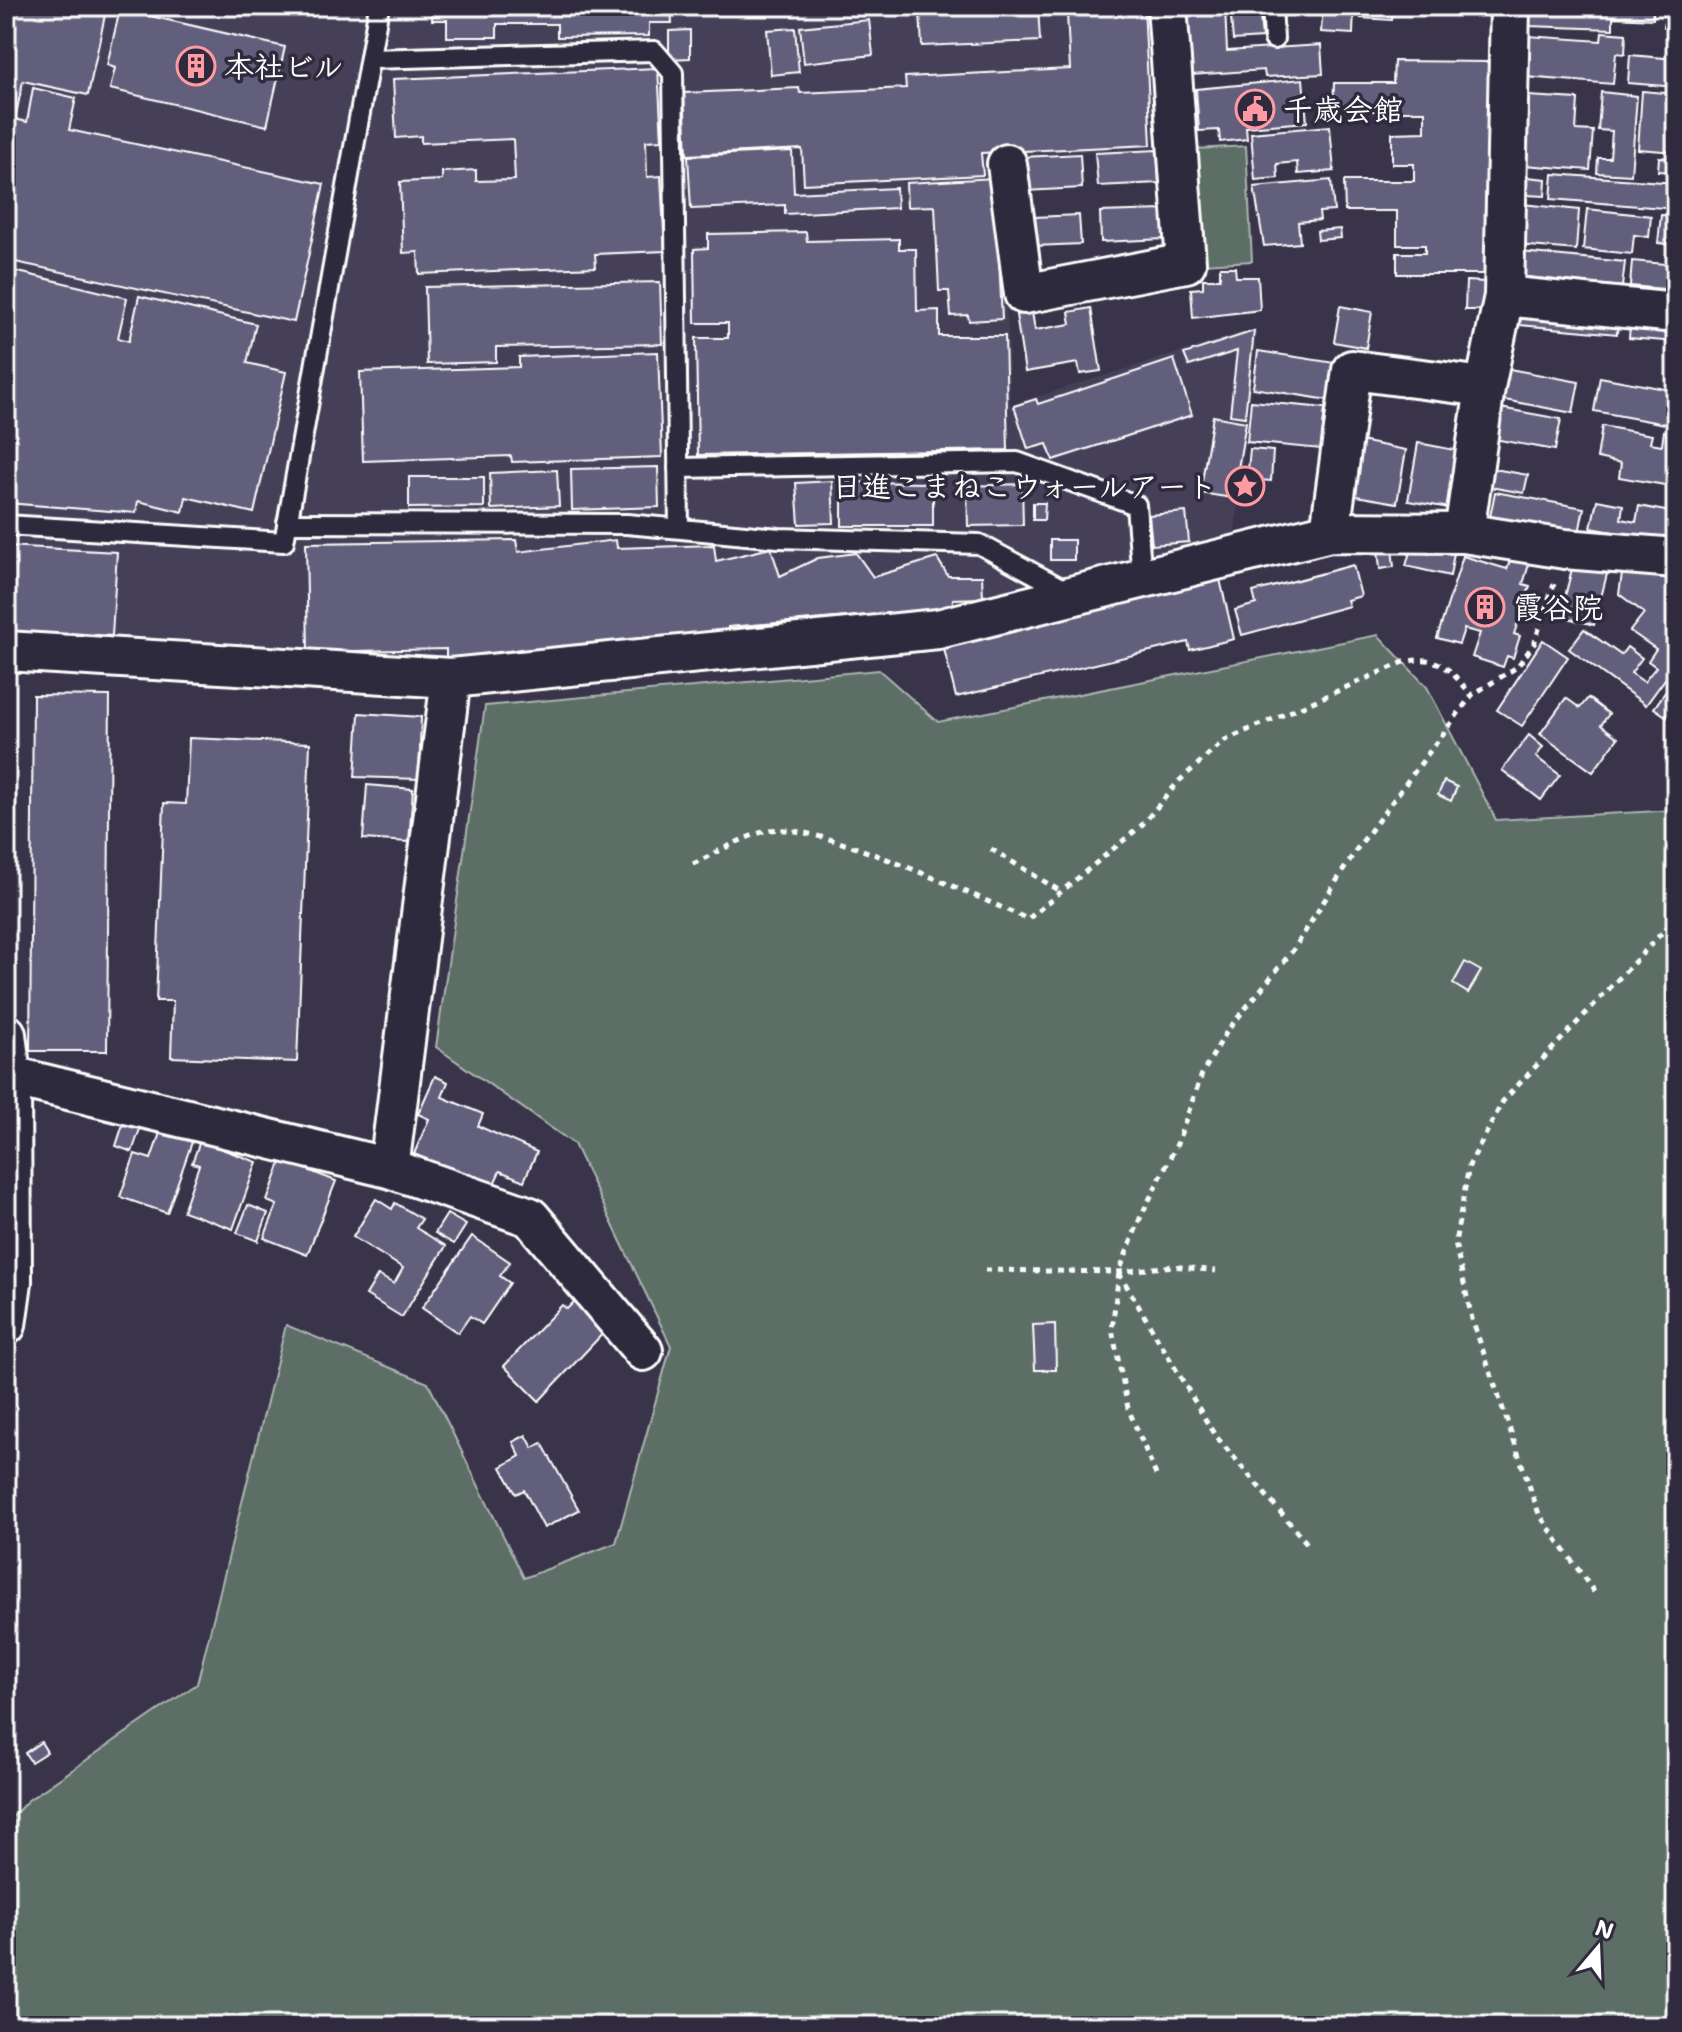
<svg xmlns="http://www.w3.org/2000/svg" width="1682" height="2032" font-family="'Shantell Sans','Klee One',sans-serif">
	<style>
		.built { fill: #454159 }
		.green { fill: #5b6e66; stroke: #adb6b2; stroke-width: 2 }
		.building { fill: #625e7c; stroke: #fff; stroke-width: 2 }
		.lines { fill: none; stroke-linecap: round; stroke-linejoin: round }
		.service-casing { stroke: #fff; stroke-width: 24 }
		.minor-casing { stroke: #fff; stroke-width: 44 }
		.path { stroke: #fff; stroke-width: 5; stroke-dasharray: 6 6; stroke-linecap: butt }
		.service { stroke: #2f2a3d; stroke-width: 18 }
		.minor { stroke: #2f2a3d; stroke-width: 38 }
		.labels { text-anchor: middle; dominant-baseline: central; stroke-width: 7; stroke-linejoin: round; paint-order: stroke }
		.poi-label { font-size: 30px; font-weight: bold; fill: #fff; stroke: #2f2a3d; text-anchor: start }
	</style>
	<rect width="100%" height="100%" fill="#39344a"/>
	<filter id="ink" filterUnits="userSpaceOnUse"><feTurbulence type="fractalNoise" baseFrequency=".0125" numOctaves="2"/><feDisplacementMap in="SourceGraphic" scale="16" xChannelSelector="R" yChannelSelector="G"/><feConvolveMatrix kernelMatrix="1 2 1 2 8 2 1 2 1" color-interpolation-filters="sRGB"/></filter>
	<g filter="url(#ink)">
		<polygon class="built" points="6,6 1156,6 1162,147 995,157 1008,332 1010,405 1257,328 1234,540 943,614 420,663 6,638"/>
		<g class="green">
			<polygon points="1246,146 1252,261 1202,264 1196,149"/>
			<polygon points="1378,635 1427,687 1496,820 1676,810 1676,2026 6,2026 6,1824 27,1801 197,1684 286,1325 428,1383 524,1578 616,1543 671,1346 574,1144 436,1047 485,706 879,670 938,722"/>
		</g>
		<g class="building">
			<polygon points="6,6 61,6 105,15 88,95 23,81 15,119 27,122 33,88 76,98 69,130 324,184 294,322 6,260"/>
			<polygon points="432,6 671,6 672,23 649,23 649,36 557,37 557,24 497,24 497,37 447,37 447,20 432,20"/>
			<polygon points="1038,6 1040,41 922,46 920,12"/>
			<polygon points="1045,6 1144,6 1151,145 981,153 983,175 804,184 802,149 687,155 684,93 799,88 800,93 906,88 905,77 1070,69 1067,14 1046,15"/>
			<polygon points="1187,6 1225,6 1227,51 1321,45 1323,74 1265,77 1264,70 1191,75"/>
			<polygon points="1230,6 1259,6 1262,38 1233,40"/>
			<polygon points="1323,6 1354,6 1353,34 1321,32"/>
			<polygon points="1362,6 1393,6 1392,20 1361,18"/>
			<polygon points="1529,6 1653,6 1653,19 1613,17 1613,29 1528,26"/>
			<polygon points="1666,6 1676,6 1676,28 1664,27"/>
			<polygon points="120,9 285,47 267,126 110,89 115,68 107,65"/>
			<polygon points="869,20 873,55 804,63 800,27"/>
			<polygon points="795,28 799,72 771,75 767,30"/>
			<polygon points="690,30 690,58 669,59 669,31"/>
			<polygon points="1602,32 1626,34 1625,54 1616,53 1613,84 1525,77 1528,36 1601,41"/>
			<polygon points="1630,55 1676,59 1676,87 1628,83"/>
			<polygon points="1394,61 1489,62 1490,274 1397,274 1397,253 1425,253 1425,245 1397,245 1397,211 1345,211 1344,181 1414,181 1414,164 1392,164 1392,133 1425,132 1425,111 1333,111 1334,83 1393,83"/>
			<polygon points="658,68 662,140 646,141 647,177 661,176 665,251 595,254 596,267 419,274 418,252 403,253 400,182 442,180 442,172 476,170 476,181 515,180 513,139 421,143 421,136 396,138 393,79"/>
			<polygon points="1303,79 1307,122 1246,127 1247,139 1220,142 1219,130 1199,131 1196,89"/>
			<polygon points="1642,91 1676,94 1676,152 1638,149"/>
			<polygon points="1601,92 1637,96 1631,175 1597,173 1598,158 1610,158 1612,131 1598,130"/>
			<polygon points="1528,96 1578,99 1576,130 1593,131 1590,170 1523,165"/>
			<polygon points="1330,126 1334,171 1298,174 1297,162 1277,164 1278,178 1255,180 1251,133"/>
			<polygon points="1157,150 1159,183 1098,186 1095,153"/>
			<polygon points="792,151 794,193 896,188 897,208 785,214 785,205 691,209 688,156"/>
			<polygon points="1080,154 1082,188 1025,191 1023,157"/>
			<polygon points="1659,157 1676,159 1676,172 1658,171"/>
			<polygon points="1553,174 1676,183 1676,209 1551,199"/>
			<polygon points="1527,177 1546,179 1545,196 1526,195"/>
			<polygon points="995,178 1002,319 969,321 968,315 951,316 949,291 939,291 935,206 907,207 906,183"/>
			<polygon points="1331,180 1334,211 1319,212 1320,220 1298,222 1300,243 1264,246 1254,187"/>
			<polygon points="1522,204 1579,210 1576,250 1518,245"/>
			<polygon points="1587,209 1651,216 1649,237 1634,235 1632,254 1583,249"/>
			<polygon points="1163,210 1164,239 1101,242 1100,212"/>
			<polygon points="1079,215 1081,244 1035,246 1034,217"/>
			<polygon points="1661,215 1676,216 1676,245 1658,243"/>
			<polygon points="1340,229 1341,238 1318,240 1317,231"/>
			<polygon points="806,232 807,241 899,239 899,249 916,249 917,311 939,310 939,336 1005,336 1008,450 698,455 696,338 728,338 728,323 695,323 694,249 708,248 708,234"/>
			<polygon points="1521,252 1625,262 1622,287 1518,276"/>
			<polygon points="1632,261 1676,265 1676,290 1630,286"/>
			<polygon points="1220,267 1235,267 1236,277 1258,277 1260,310 1193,318 1191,289 1203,288 1203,279 1220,279"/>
			<polygon points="6,269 127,298 118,338 129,341 139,296 256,324 247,363 286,372 254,513 186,497 183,512 138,501 136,513 6,503"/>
			<polygon points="1466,281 1486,282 1486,310 1465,310"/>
			<polygon points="660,282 662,344 496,347 496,362 427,364 425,287"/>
			<polygon points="1340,306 1372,312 1366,348 1334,342"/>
			<polygon points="1091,308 1101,371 1080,374 1078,363 1025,372 1016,315 1032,312 1035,330 1071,324 1069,312"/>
			<polygon points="1521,315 1618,323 1617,334 1520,325"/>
			<polygon points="1630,326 1676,331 1676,342 1629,338"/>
			<polygon points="1254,331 1245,417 1230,415 1237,351 1189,366 1184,354"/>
			<polygon points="1258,351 1335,363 1329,400 1253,388"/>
			<polygon points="658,352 662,457 512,462 511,456 363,461 360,372 519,367 519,357"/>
			<polygon points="1174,359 1192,415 1053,460 1047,444 1028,449 1014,406 1036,399 1038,404"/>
			<polygon points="1504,368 1579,382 1573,413 1499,399"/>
			<polygon points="1600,377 1676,391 1676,426 1594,411"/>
			<polygon points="1251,401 1325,408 1321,449 1247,442"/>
			<polygon points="1500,408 1561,419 1555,450 1494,439"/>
			<polygon points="1213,416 1246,422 1233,498 1200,493"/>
			<polygon points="1602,426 1652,435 1650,443 1662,445 1664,431 1676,434 1676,487 1619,477 1621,463 1597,458"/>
			<polygon points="1360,441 1406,450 1397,503 1350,495"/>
			<polygon points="1418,443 1460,451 1450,508 1408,501"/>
			<polygon points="1250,449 1273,451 1271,481 1247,479"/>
			<polygon points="658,467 659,507 572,510 571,469"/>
			<polygon points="1494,469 1528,475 1524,493 1490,487"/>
			<polygon points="557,470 559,506 491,509 490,473"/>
			<polygon points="409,477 484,477 484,507 409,508"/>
			<polygon points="832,481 834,523 799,524 796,483"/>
			<polygon points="842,482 933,483 933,526 842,526"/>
			<polygon points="1022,484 1023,525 968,526 967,486"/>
			<polygon points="1495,492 1584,508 1579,533 1490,517"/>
			<polygon points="1597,500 1623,505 1621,519 1636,522 1639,506 1676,513 1676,543 1591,528"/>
			<polygon points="1033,503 1045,503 1044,520 1033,520"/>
			<polygon points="1186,512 1189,542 1152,545 1149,515"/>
			<polygon points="516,540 518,552 616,540 617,548 714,545 716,561 771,548 780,576 818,558 856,553 873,577 937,558 948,576 982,576 983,598 953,599 952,608 728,627 728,635 522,657 521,649 446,661 446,649 308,652 306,543"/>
			<rect x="1050" y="540" width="24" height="20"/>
			<polygon points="6,546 117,552 112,636 71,633 71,638 6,635"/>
			<polygon points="1431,547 1454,553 1450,576 1406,566 1411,548 1429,554"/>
			<polygon points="1392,548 1394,567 1380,569 1378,549"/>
			<polygon points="1512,554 1530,561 1523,584 1530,586 1514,634 1520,636 1513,658 1507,656 1503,667 1472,657 1480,633 1464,629 1459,644 1437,638 1463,556 1507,569"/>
			<polygon points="1353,565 1361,596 1347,600 1349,606 1242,635 1235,610 1256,604 1253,592"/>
			<polygon points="1573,565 1607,574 1594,625 1560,616"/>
			<polygon points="1623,567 1676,571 1676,664 1646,705 1569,649 1584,629 1621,655 1627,647 1642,658 1631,673 1644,682 1656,667 1648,661 1656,649 1630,631 1644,613 1619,594"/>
			<polygon points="1219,575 1234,639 1190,650 1188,642 956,697 943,645"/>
			<polygon points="1543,640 1568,657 1522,726 1497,710"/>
			<polygon points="1676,677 1676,723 1654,708"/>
			<polygon points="33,695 110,696 107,1051 30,1051"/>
			<polygon points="1566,698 1580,708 1588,698 1609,714 1601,725 1618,738 1593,772 1540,734"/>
			<polygon points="359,713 421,717 419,779 355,777"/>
			<polygon points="1529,735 1543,747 1536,757 1560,775 1541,800 1502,770"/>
			<polygon points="189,738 310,743 297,1062 171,1057 173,1001 156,1001 164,803 186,804"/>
			<polygon points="1444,781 1457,787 1451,801 1438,795"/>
			<polygon points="367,785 413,789 409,842 363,839"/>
			<polygon points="1465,962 1481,971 1468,993 1453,984"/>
			<polygon points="435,1076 448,1082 442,1097 483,1114 478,1126 537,1152 524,1181 500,1171 492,1188 414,1154 429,1119 418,1114"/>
			<polygon points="124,1121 141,1126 132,1152 116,1146"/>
			<polygon points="161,1130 192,1142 167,1213 120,1197 135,1154 151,1159"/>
			<polygon points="200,1141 257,1162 233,1229 183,1211 199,1165 192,1163"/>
			<polygon points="282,1160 336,1181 307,1255 264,1238 277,1205 267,1201"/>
			<polygon points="376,1199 392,1209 395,1203 422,1219 416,1228 446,1246 402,1317 366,1295 378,1275 394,1284 403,1268 353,1237"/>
			<polygon points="248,1205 268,1213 258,1241 237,1233"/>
			<polygon points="447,1214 466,1225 454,1244 435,1233"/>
			<polygon points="472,1236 510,1262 500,1276 510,1283 482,1324 470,1316 458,1333 422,1308"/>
			<polygon points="577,1299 608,1328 539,1401 504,1366 562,1305 567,1309"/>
			<polygon points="1055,1324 1056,1370 1035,1370 1033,1325"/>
			<polygon points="526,1435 533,1448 542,1443 579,1510 544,1528 524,1490 516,1494 501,1467 520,1456 513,1442"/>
			<polygon points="41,1742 47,1752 31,1762 25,1753"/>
		</g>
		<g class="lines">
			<g class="service-casing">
				<g id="service">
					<polyline points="1272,6 1274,39"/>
					<polyline points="370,59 654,51 673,73 679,528"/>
					<polyline points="678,468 1017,462 1136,505 1142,579"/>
					<polyline points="287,523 627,524 779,538 979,544 1072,594"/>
					<polyline points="6,525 284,542 379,6"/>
				</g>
			</g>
			<g class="minor-casing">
				<g id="minor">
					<polyline points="1007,164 1024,294 1186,263 1167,6"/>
					<polyline points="1504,296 1676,313"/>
					<polyline points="1330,532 1352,370 1485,387"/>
					<polyline points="1464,533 1485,387 1504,296 1510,6"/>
					<polyline points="6,651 451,678 938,629 1330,532 1464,533 1565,549 1676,558"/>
					<polyline points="6,1034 11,1076 12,1282 6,1325"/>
					<polyline points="11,1076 389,1168 530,1217 643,1351"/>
					<polyline points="389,1168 451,678"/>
				</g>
			</g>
			<g class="path">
				<polyline points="991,849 1060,891"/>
				<path d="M693,864C716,853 741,838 766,831C811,818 978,898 1028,919L1141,826L1179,781L1225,740L1404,662C1441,654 1448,669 1472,695"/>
				<polyline points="985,1270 1119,1272 1173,1266 1216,1271"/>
				<polyline points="1119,1273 1214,1434 1310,1547"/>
				<polyline points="1156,1475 1128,1408 1112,1329 1119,1272 1141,1216 1177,1144 1202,1074 1227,1031 1294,949 1356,850 1472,695 1517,667 1534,644 1554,584"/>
				<polyline points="1594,1592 1539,1514 1472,1319 1455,1243 1469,1166 1503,1101 1676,918"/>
			</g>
			<use href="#service" class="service"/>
			<use href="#minor" class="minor"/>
		</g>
	</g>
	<defs>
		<g id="building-ring" transform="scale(2)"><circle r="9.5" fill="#2f2a3d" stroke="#ff9aa2" stroke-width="1.5"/><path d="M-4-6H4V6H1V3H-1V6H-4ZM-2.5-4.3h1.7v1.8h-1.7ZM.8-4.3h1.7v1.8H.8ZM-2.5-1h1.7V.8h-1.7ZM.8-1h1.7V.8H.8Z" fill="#ff9aa2"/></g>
		<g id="civic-ring" transform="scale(2)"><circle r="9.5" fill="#2f2a3d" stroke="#ff9aa2" stroke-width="1.5"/><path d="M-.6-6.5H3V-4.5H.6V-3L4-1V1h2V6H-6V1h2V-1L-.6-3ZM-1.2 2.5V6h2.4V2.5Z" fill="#ff9aa2"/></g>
		<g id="sight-ring" transform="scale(2)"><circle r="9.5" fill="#2f2a3d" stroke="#ff9aa2" stroke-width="1.5"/><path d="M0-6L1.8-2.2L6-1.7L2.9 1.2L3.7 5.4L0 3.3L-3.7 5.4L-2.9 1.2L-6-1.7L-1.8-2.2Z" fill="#ff9aa2"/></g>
	</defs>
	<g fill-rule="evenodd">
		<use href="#building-ring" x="196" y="66"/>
		<use href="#civic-ring" x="1255" y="109"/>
		<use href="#sight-ring" x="1245" y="486"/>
		<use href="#building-ring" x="1485" y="607"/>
	</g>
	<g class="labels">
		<g class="poi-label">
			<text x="224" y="66">本社ビル</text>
			<text x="1283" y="109">千歳会館</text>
			<text x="1217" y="486" text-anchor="end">日進こまねこウォールアート</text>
			<text x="1513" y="607">霞谷院</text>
		</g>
	</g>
	<rect width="1682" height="2032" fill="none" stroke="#2f2a3d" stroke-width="32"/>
	<rect x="16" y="16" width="1650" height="2000" fill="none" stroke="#fff" stroke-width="3" filter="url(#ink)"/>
	<g transform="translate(1598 1948) rotate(19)" stroke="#2f2a3d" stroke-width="6" paint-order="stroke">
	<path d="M0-6L14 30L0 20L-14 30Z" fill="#ffffff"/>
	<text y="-12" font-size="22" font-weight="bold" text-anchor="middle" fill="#ffffff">N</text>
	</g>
</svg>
